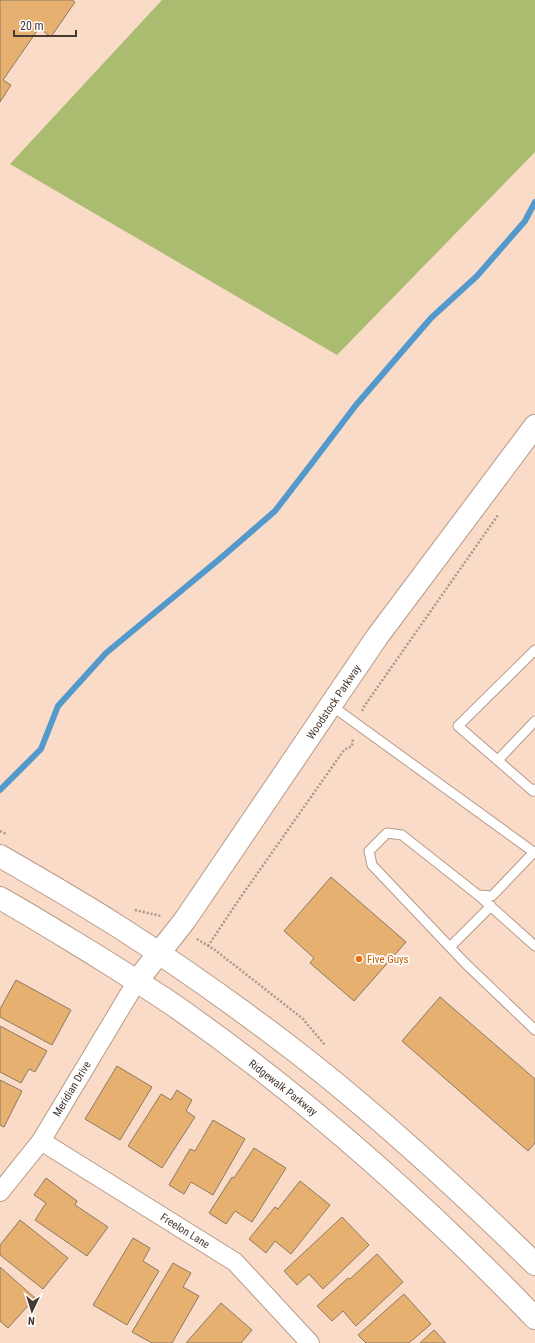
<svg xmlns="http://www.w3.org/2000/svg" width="535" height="1343" font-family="'Roboto Condensed',sans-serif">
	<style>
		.forest { fill: #a9bc6f }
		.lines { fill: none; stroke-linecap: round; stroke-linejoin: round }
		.stream { stroke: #5399cb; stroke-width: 6 }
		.building { fill: #e5b070; stroke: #8d7961 }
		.service-casing { stroke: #b79a88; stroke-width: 11 }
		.minor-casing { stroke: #b79a88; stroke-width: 20 }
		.secondary-casing { stroke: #b79a88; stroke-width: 24 }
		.path { stroke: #ad9788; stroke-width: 2.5; stroke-dasharray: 2 2; stroke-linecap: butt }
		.service { stroke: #fff; stroke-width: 9 }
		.minor { stroke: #fff; stroke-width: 18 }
		.secondary { stroke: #fff; stroke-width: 22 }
		.food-dot { fill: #e8710a; stroke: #fff; stroke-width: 1.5 }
		.labels { text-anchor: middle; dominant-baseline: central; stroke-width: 3.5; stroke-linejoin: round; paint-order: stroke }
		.street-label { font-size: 11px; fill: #463a32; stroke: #fff }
		.food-label { font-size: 11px; fill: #c56008; stroke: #fff; text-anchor: start }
	</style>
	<rect width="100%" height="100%" fill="#f9dbc8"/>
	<polygon class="forest" points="162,0 535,0 535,152 337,355 10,164"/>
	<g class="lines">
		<polyline class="stream" points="0,790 41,749 58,706 106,653 222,557 275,511 312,463 356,405 431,318 477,276 525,221 535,202"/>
	</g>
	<g class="building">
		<polygon points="0,0 72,0 75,2 51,37 39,28 3,80 11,85 0,102"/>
		<polygon points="331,877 406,942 354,1001 310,963 314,958 284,931"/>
		<polygon points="16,980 71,1010 52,1045 0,1017 0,1009"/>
		<polygon points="440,997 535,1079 535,1143 528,1151 402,1041"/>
		<polygon points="0,1026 47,1051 35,1072 29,1069 21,1083 0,1072"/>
		<polygon points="117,1066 152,1087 120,1140 85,1119"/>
		<polygon points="0,1080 22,1091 4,1127 0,1125"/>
		<polygon points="177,1090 192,1100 186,1111 195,1117 162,1168 128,1146 161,1094 171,1100"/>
		<polygon points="213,1120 245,1139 213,1195 191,1182 184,1194 169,1185 190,1149 195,1151"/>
		<polygon points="254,1148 286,1168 252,1222 235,1211 226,1224 209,1213 232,1177 234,1178"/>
		<polygon points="46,1178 77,1201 75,1205 108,1227 87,1256 35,1220 46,1203 34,1195"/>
		<polygon points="300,1181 330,1205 291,1254 275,1241 266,1253 249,1239 275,1207 278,1209"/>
		<polygon points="342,1217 369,1245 323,1289 309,1274 297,1285 284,1271"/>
		<polygon points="20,1220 68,1258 43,1289 0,1255 0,1245"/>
		<polygon points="133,1238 150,1248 143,1261 159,1271 127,1325 93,1305"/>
		<polygon points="377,1254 403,1282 356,1326 343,1311 332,1321 317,1306 348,1278 350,1279"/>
		<polygon points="173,1263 191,1273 183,1287 199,1296 172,1343 152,1343 132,1332"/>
		<polygon points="0,1267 35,1298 8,1328 0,1321"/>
		<polygon points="404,1294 431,1324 409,1343 366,1343 358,1335"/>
		<polygon points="221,1303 252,1330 241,1343 186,1343"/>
		<polygon points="434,1330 446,1343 420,1343"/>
	</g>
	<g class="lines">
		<g class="service-casing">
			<g id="service">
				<polyline points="535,650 458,726 533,791 535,789"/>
				<polyline points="332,706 535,853"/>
				<polyline points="498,760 535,721"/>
				<polyline points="534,852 492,896 478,895 402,835 387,833 369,851 372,865 466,964 535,1030"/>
				<polyline points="478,895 535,946"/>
				<polyline points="450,947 491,906"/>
			</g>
		</g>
		<g class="minor-casing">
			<g id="minor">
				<polyline points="41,1141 235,1262 310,1343"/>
				<polyline points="0,1192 41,1141 137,981"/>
			</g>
		</g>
		<g class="secondary-casing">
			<g id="secondary">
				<path d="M0,856C40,879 80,902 119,927C177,964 232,1003 286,1044C374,1111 456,1187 535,1264"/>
				<path d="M0,898C34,917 67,938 100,958C124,973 148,988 172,1004C303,1095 424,1203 535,1318"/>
				<polyline points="137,981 185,920 377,637 535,426"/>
			</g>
		</g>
		<g class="path">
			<polyline points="362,711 365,705 498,515"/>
			<polyline points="0,831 6,834"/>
			<polyline points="135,910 161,916"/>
			<polyline points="197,939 215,950 302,1018 325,1045"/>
			<polyline points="208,946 238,901 344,750 352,746 353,739"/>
		</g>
		<use href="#service" class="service"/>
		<use href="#minor" class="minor"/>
		<use href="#secondary" class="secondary"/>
	</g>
	<circle class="food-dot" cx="359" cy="959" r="4"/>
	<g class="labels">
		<g class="street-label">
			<text transform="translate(334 702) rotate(-56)">Woodstock Parkway</text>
			<text transform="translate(283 1088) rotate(38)">Ridgewalk Parkway</text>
			<text transform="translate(72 1089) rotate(-59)">Meridian Drive</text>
			<text transform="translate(185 1231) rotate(32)">Freelon Lane</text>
		</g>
		<g class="food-label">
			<text x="367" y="959">Five Guys</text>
		</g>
	</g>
	<g transform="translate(32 1311) rotate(184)" stroke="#ffffff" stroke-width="3" paint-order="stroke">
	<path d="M0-3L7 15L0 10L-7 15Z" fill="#463a32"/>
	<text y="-6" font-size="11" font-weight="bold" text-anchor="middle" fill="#463a32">N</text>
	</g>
	<path d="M14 30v6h62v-6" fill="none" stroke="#463a32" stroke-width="2"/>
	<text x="20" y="30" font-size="12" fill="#463a32" stroke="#ffffff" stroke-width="3" paint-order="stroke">20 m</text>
</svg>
